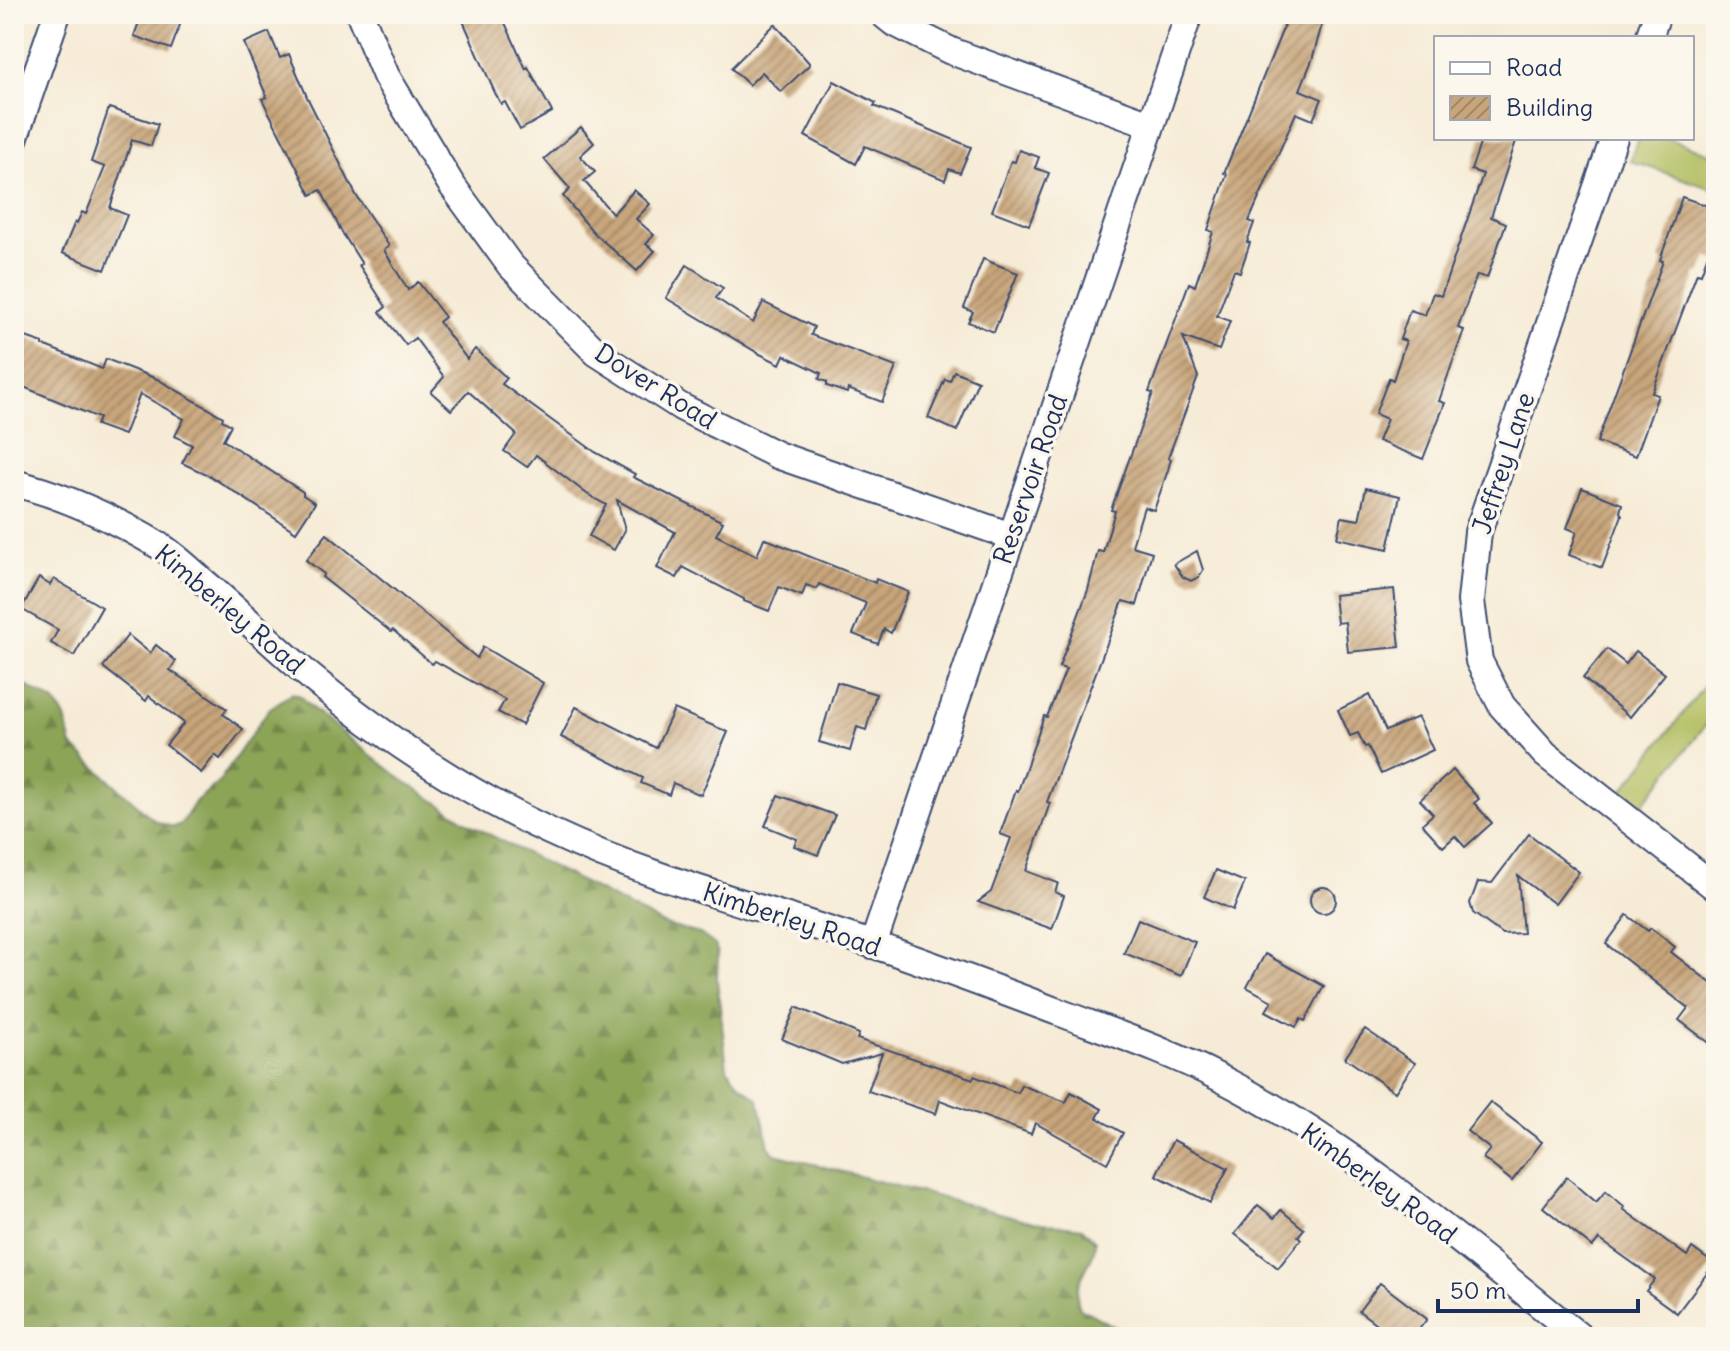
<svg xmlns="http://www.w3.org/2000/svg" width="1730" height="1351" font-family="Delius,sans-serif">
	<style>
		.forest { fill: url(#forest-firs); stroke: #546a5a; stroke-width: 2 }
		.park { fill: #b1bd5f; stroke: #66765e; stroke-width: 2 }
		.building { fill: url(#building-hatch) }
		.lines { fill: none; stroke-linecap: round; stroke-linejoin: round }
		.street-casing { stroke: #3c4b70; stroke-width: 30 }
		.street { stroke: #fff; stroke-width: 26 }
		.labels { text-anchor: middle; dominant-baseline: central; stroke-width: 7; stroke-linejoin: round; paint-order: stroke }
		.street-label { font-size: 26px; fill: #1b2f5e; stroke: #fbf7ec }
	</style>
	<defs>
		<pattern id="forest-firs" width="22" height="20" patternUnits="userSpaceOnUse" patternTransform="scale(2)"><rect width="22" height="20" fill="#8ca456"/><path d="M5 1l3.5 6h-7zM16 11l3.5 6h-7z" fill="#72864a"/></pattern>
		<pattern id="building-hatch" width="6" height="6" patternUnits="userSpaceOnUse" patternTransform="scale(2)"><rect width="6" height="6" fill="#c8a57a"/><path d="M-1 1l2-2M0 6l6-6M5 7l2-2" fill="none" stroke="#a28767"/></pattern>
	</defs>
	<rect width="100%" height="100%" fill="#fbf7ec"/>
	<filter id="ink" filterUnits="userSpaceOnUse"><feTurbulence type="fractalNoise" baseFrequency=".0125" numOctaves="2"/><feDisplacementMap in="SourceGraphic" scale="16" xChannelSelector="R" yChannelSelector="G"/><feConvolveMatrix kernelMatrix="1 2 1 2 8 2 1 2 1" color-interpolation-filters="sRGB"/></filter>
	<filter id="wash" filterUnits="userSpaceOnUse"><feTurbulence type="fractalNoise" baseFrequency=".006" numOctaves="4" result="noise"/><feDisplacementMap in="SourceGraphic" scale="32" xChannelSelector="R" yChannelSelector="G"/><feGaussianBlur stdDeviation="1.8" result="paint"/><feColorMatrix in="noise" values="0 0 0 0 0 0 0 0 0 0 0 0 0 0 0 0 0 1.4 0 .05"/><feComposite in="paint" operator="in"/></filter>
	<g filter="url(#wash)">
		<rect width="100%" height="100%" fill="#f6ebd6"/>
		<path class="forest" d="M14,679L55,702L65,718L72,746L155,821L173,827L181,824L196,801L218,783L269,709L292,693L301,696L314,710L400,778L475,827L665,925L700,934L715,945L718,954L717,980L727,1068L738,1083L759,1100L769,1147L775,1154L1034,1222L1082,1228L1095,1241C1096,1264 1068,1284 1080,1308L1133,1337H14Z"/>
		<g class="park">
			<polygon points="1639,138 1667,138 1716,156 1716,190 1630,161"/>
			<polygon points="1716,671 1716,712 1642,805 1622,791"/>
		</g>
		<g id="blocks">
			<g class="building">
				<polygon points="142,14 184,14 171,49 134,36"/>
				<polygon points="460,14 501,14 526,69 528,67 552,112 520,130 505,102 501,104 495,93"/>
				<polygon points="1289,14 1325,14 1312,60 1300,90 1322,99 1313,120 1296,113 1249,221 1254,223 1247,242 1250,243 1240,272 1234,270 1217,316 1230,321 1219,350 1183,337 1198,377 1168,458 1171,459 1168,470 1154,510 1144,507 1132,546 1152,552 1137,605 1123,601 1047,802 1050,803 1026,871 1058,883 1055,892 1064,896 1052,929 978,902 991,892 1011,838 1000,834 1016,790 1018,791 1044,716 1047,717 1066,669 1059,667 1088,590 1098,551 1103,552 1115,511 1111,510 1153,393 1149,392 1189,283 1195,286 1213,232 1208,230 1227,174 1224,173"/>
				<polygon points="775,24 810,64 781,92 762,72 749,85 731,68"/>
				<polygon points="269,32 280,58 289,54 307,97 356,195 389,246 384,250 408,290 418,282 445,317 439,322 467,359 475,349 507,378 502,384 595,452 635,474 633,477 723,522 716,535 757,556 764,538 875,583 876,579 908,592 891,633 884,629 878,644 853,634 866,603 819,584 817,589 806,585 802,596 779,587 769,611 744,601 744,599 683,567 677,578 657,568 675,532 617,500 625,530 614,550 589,536 606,505 587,494 536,455 527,467 504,451 516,434 468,391 451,410 431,392 444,377 415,338 406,345 380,312 386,307 359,265 362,264 340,229 321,190 311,195 262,99 267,97 244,43"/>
				<polygon points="834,81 876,103 874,106 971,147 960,173 949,169 945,180 865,146 856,164 805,136"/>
				<polygon points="109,108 158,124 151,146 132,140 110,208 127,215 105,270 62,253 75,222 77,223 82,212 86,214 105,167 91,162"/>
				<polygon points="581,127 594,143 580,156 595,172 584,181 613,214 634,190 650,204 636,219 654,235 646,244 655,251 637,271 594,233 563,196 570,189 544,159"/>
				<polygon points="1482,138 1517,138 1491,217 1506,223 1487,278 1477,275 1458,328 1464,330 1439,401 1445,403 1423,459 1378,441 1387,419 1375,414 1389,378 1393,380 1406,341 1400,339 1410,310 1425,315 1433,293 1441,296 1483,174 1471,170"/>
				<polygon points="1019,150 1039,157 1035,168 1049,173 1029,225 992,211 1011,161 1015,162"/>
				<polygon points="1682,197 1716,209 1716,260 1707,257 1701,274 1697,273 1652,393 1658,395 1636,456 1597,442 1663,261 1660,260"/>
				<polygon points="983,259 1018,273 994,332 968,322 973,312 964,308"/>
				<polygon points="687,265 723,288 716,298 753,323 763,302 814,327 811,335 896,367 882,402 848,389 847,393 827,386 827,382 819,379 821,373 784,355 780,364 758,353 666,298"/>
				<polygon points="14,333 43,343 43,345 102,369 106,359 157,379 223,417 222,420 231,425 223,440 303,492 303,495 315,503 296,532 210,476 182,463 192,445 175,436 184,419 140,394 124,435 96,425 99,418 14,383"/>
				<polygon points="954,371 978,381 957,431 928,418 945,379 950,381"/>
				<polygon points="1366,488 1400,496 1388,549 1337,538 1342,517 1359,520"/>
				<polygon points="1582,488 1622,504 1620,512 1622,515 1602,568 1569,555 1577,532 1567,528"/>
				<polygon points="327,534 477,658 483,647 543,683 522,725 498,712 505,700 435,661 432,664 393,630 391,632 322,577 324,574 306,560"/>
				<polygon points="1197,551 1203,570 1199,577 1191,581 1183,577 1174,564"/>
				<polygon points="39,578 50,585 54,579 102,607 74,656 51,643 58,630 21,609"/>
				<polygon points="1394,589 1400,647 1348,652 1345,622 1337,623 1334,595"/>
				<polygon points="128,635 150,653 156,645 176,661 170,670 227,709 223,714 243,729 220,759 215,755 201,773 166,745 184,723 149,696 146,701 103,667"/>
				<polygon points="1607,649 1626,664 1636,651 1665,674 1630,717 1583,678"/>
				<polygon points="837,682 876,694 866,730 857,727 850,751 819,742"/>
				<polygon points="1369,695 1386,731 1418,717 1433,750 1381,774 1368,746 1365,747 1358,733 1350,736 1338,710"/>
				<polygon points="576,707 656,748 674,709 728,732 701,795 673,783 669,795 641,783 643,778 561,737"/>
				<polygon points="1453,770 1479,799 1474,803 1492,823 1465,847 1455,836 1443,847 1422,824 1433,814 1420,800"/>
				<polygon points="778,795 835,815 818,855 794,846 797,839 765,826"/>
				<polygon points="1529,834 1579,872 1555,904 1518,876 1523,933 1502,934 1473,913 1470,903 1478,882 1492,883"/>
				<polygon points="1216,870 1245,882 1233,910 1204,897"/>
				<circle cx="1323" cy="900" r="13"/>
				<polygon points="1627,915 1648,931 1651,928 1675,947 1671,952 1716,987 1716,1048 1679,1020 1688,1008 1606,944"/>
				<polygon points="1138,919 1195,942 1181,976 1124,953"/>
				<polygon points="1265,954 1324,986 1305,1021 1301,1019 1296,1027 1266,1011 1272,1001 1247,987"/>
				<polygon points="796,1007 859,1034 857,1039 973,1079 974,1076 1018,1093 1021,1085 1066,1102 1071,1092 1102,1109 1097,1118 1123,1133 1107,1163 1035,1123 1031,1134 940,1100 936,1114 868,1091 882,1053 842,1064 782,1039"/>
				<polygon points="1365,1029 1415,1063 1395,1092 1345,1058"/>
				<polygon points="1490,1102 1542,1142 1512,1181 1483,1158 1490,1149 1467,1131"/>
				<polygon points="1173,1140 1228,1168 1210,1203 1156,1175"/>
				<polygon points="1567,1177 1596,1202 1606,1191 1625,1207 1623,1209 1687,1256 1692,1248 1714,1264 1677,1313 1646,1291 1655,1279 1599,1239 1592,1247 1543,1207"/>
				<polygon points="1258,1205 1274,1218 1281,1210 1304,1229 1298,1236 1301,1239 1278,1268 1235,1234"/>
				<polygon points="1380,1283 1427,1319 1413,1337 1394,1337 1359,1311"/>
			</g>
		</g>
	</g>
	<g filter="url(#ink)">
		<use href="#blocks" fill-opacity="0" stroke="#3c4b70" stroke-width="2"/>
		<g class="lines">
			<g class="street-casing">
				<g id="street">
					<polyline points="360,14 386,76 451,184 510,265 597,353 681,407 777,455 1011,536"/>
					<polyline points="883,14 893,22 951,51 1150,124"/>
					<polyline points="1649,38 1657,14"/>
					<polyline points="1614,138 1478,532 1471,601 1479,661 1502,706 1545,754 1716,888"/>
					<polyline points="14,139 57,14"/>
					<path d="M14,483C66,496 117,520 163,548C178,558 191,571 205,583C242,614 276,648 313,679C384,737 466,792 549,831C653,880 765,908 874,945C937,966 999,990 1061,1013C1114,1033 1170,1052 1220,1078C1352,1145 1466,1246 1580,1337"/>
					<polyline points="873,945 1189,14"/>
				</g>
			</g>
			<use href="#street" class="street"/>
		</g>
	</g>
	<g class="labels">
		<g class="street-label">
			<text transform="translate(656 386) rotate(32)">Dover Road</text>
			<text transform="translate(1503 463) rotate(-72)">Jeffrey Lane</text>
			<text transform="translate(1030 479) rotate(-71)">Reservoir Road</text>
			<text transform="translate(230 609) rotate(40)">Kimberley Road</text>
			<text transform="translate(792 919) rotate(18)">Kimberley Road</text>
			<text transform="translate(1379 1183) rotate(36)">Kimberley Road</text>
		</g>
	</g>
	<rect width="1730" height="1351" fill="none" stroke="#fbf7ec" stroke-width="48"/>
	<rect x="1434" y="36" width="260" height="104" fill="#fbf7ec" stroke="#a1a7b3" stroke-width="2"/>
	<rect x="1450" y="62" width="40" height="12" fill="#ffffff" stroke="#a1a7b3" stroke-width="2"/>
	<text x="1506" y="76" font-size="24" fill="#1b2f5e">Road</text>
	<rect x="1450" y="96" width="40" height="24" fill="url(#building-hatch)" stroke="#a1a7b3" stroke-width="2"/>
	<text x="1506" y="116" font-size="24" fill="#1b2f5e">Building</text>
	<path d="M1438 1299v12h200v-12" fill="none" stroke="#1b2f5e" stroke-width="4"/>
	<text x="1450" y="1299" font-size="24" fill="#1b2f5e" stroke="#fbf7ec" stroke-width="6" paint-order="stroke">50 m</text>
</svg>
